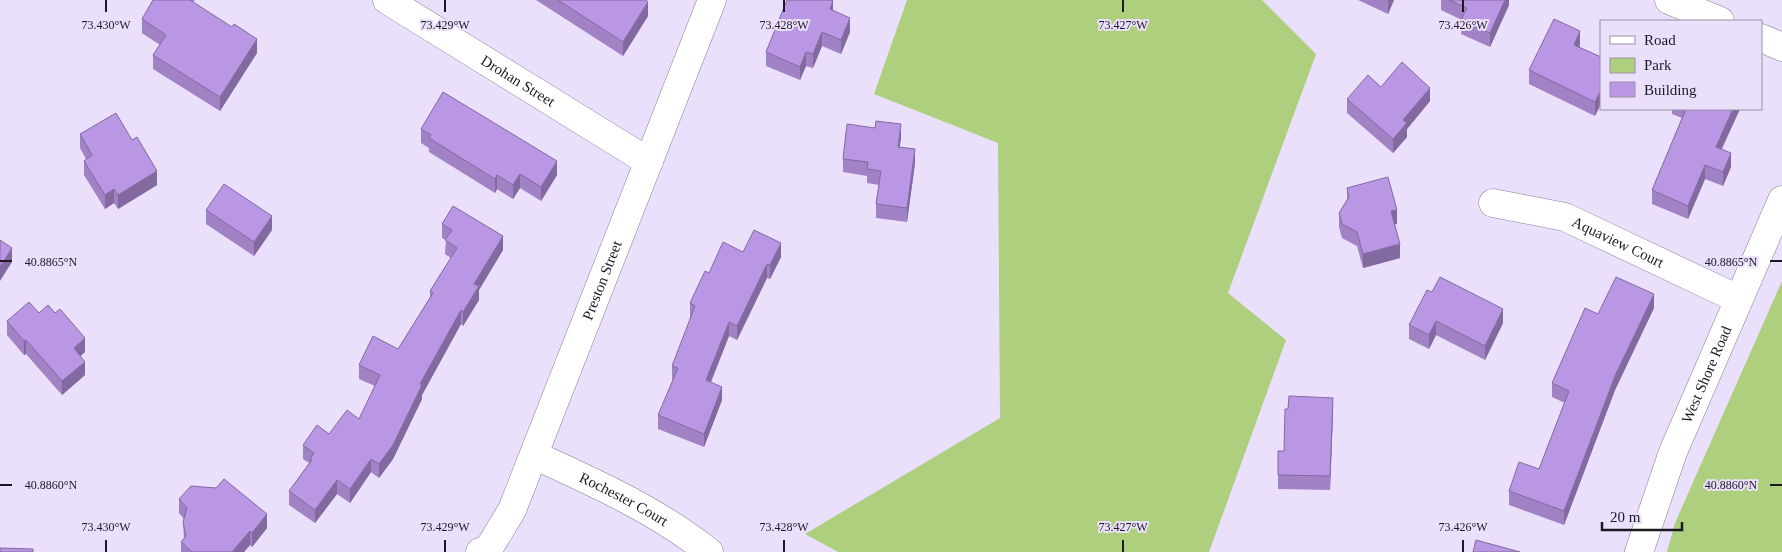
<svg xmlns="http://www.w3.org/2000/svg" width="1782" height="552" font-family="'Times New Roman',serif">
	<style>
		.green { fill: #aecf7e }
		.lines { fill: none; stroke-linecap: round; stroke-linejoin: round }
		.minor-casing { stroke: #867c94; stroke-width: 29 }
		.minor { stroke: #fff; stroke-width: 28 }
		.wall { fill: #a082c5 }
		.shaded-wall { fill: #826aa0 }
		.building { fill: #ba97e5; stroke: #826aa0 }
		.ticks { fill: none; stroke: #1d1922; stroke-width: 2 }
		.labels { text-anchor: middle; dominant-baseline: central; stroke-width: 4; stroke-linejoin: round; paint-order: stroke }
		.street-label { font-size: 15px; fill: #1d1922; stroke: #ebe0fb }
		.ticks-label { font-size: 12px; text-anchor: middle; fill: #1d1922; stroke: #ebe0fb; stroke-width: 4; stroke-linejoin: round; paint-order: stroke }
	</style>
	<rect width="100%" height="100%" fill="#ebe0fb"/>
	<g class="green">
		<polygon points="907,0 1262,0 1316,54 1228,293 1286,340 1209,552 838,552 805,534 1000,418 998,143 874,94"/>
		<polygon points="1782,281 1782,552 1667,552 1675,523"/>
	</g>
	<g class="lines">
		<g class="minor-casing">
			<g id="minor">
				<path id="s1" d="M387,0L649,162"/>
				<polyline points="1669,0 1720,21"/>
				<polyline points="1761,38 1782,47"/>
				<path id="s2" d="M1493,203L1565,217L1738,299"/>
				<path id="s3" d="M534,455C595,483 656,510 709,552"/>
				<path id="s4" d="M480,552L489,548L512,510L712,0"/>
				<path id="s5" d="M1639,552L1673,452L1782,200"/>
			</g>
		</g>
		<use href="#minor" class="minor"/>
	</g>
	<g class="wall">
		<polygon points="153,0 195,0 193,2 257,53 220,111 153,69 153,55 160,45 142,33 142,19"/>
		<polygon points="536,0 646,0 648,16 623,56"/>
		<polygon points="1358,0 1394,0 1388,14"/>
		<polygon points="1441,0 1509,0 1509,5 1490,47 1461,34 1462,20 1441,10"/>
		<polygon points="833,11 850,32 841,54 822,46 813,68 806,66 800,80 766,66 766,52"/>
		<polygon points="1580,45 1579,47 1601,57 1595,116 1529,84 1529,70"/>
		<polygon points="1381,87 1430,101 1407,129 1407,137 1393,153 1347,113 1347,99"/>
		<polygon points="1669,109 1740,109 1722,149 1731,167 1723,186 1705,179 1688,219 1652,204 1652,190 1682,118 1672,114 1672,110"/>
		<polygon points="421,129 557,175 541,201 520,188 513,199 497,189 495,193 429,152 429,148 421,143"/>
		<polygon points="80,134 157,185 118,209 114,203 105,209 84,175 84,161 86,159 80,148"/>
		<polygon points="901,138 899,147 915,163 907,222 876,218 876,204 879,185 867,183 867,176 843,172 843,159"/>
		<polygon points="1347,188 1397,224 1395,224 1400,258 1363,268 1357,246 1342,238 1339,227 1339,213 1347,200"/>
		<polygon points="206,210 272,230 254,256 206,224"/>
		<polygon points="442,224 503,250 479,290 479,300 463,326 461,324 422,395 422,399 393,459 379,478 371,472 350,503 337,494 315,523 289,505 289,491 309,463 303,459 303,445 329,434 359,419 375,386 359,379 359,365 398,349 430,298 430,291 451,258 445,254 446,240 442,238"/>
		<polygon points="743,252 781,257 770,279 767,278 737,340 729,336 711,382 722,400 704,447 658,429 658,415 673,380 672,379 672,366 691,318 690,317 690,303 709,273"/>
		<polygon points="1432,292 1503,323 1485,360 1436,335 1429,349 1409,339 1409,325"/>
		<polygon points="1654,308 1615,390 1564,525 1509,505 1509,491 1539,469 1565,403 1552,397 1552,383 1598,314"/>
		<polygon points="39,313 85,352 80,356 85,375 62,395 26,354 24,355 7,335 7,321"/>
		<polygon points="1333,412 1330,490 1278,489 1278,451 1284,451"/>
		<polygon points="179,499 267,528 252,547 250,545 244,552 181,552 181,542 184,539 183,522 184,519 179,513"/>
	</g>
	<g class="shaded-wall">
		<polygon points="1388,0 1394,0 1388,14"/>
		<polygon points="1505,0 1509,0 1509,5 1490,47 1490,33"/>
		<polygon points="833,1 833,15 830,9"/>
		<polygon points="648,2 648,16 623,56 623,42"/>
		<polygon points="850,18 850,32 841,54 841,40"/>
		<polygon points="1580,31 1580,45 1574,59 1574,45"/>
		<polygon points="822,32 822,46 813,68 813,54"/>
		<polygon points="257,39 257,53 220,111 220,97"/>
		<polygon points="806,52 806,66 800,80 800,67"/>
		<polygon points="1430,88 1430,101 1407,129 1407,137 1393,153 1393,139 1403,120"/>
		<polygon points="1601,90 1601,104 1595,116 1595,102"/>
		<polygon points="1733,109 1740,109 1716,160 1716,147"/>
		<polygon points="901,124 901,138 898,160 898,147"/>
		<polygon points="915,149 915,163 907,222 907,208"/>
		<polygon points="1731,153 1731,167 1723,186 1723,172"/>
		<polygon points="557,161 557,175 541,201 541,187"/>
		<polygon points="1705,165 1705,179 1688,219 1688,206"/>
		<polygon points="157,171 157,185 118,209 118,195"/>
		<polygon points="520,174 520,188 513,199 513,185"/>
		<polygon points="497,175 497,189 495,193 495,179"/>
		<polygon points="114,189 114,203 105,209 105,195"/>
		<polygon points="1397,210 1397,224 1391,225 1391,211"/>
		<polygon points="272,216 272,230 254,256 254,242"/>
		<polygon points="503,236 503,250 479,290 479,300 463,326 463,312 474,284"/>
		<polygon points="781,243 781,257 770,279 770,265"/>
		<polygon points="1400,244 1400,258 1363,268 1363,254"/>
		<polygon points="12,248 12,262 0,281 0,267"/>
		<polygon points="767,264 767,278 737,340 737,326"/>
		<polygon points="1654,294 1654,308 1615,390 1564,525 1564,511 1615,376"/>
		<polygon points="1503,309 1503,323 1485,360 1485,346"/>
		<polygon points="461,310 461,324 422,395 422,399 393,459 379,478 379,464 420,384"/>
		<polygon points="1436,321 1436,335 1429,349 1429,335"/>
		<polygon points="729,322 729,336 706,394 706,380"/>
		<polygon points="85,338 85,352 74,362 74,348"/>
		<polygon points="26,340 26,354 24,355 24,341"/>
		<polygon points="85,362 85,375 62,395 62,381"/>
		<polygon points="722,387 722,400 704,447 704,434"/>
		<polygon points="1333,398 1333,412 1330,490 1330,476"/>
		<polygon points="371,459 371,472 350,503 350,489"/>
		<polygon points="337,480 337,494 315,523 315,510"/>
		<polygon points="267,514 267,528 252,547 252,533"/>
		<polygon points="250,531 250,545 244,552 232,552"/>
	</g>
	<g class="building">
		<polygon points="153,0 190,0 232,27 234,24 257,39 220,97 153,55 166,35 142,19"/>
		<polygon points="558,0 646,0 648,2 623,42"/>
		<polygon points="787,0 830,0 833,1 830,9 850,18 841,40 822,32 813,54 806,52 800,67 766,52"/>
		<polygon points="1449,0 1505,0 1490,33 1461,20 1467,8"/>
		<polygon points="1554,19 1580,31 1574,45 1601,57 1601,90 1595,102 1529,70"/>
		<polygon points="1402,62 1430,88 1403,120 1407,123 1393,139 1347,99 1368,75 1381,87"/>
		<polygon points="443,92 557,161 541,187 520,174 513,185 497,175 495,179 429,138 431,135 421,129"/>
		<polygon points="1686,109 1733,109 1716,147 1731,153 1723,172 1705,165 1688,206 1652,190"/>
		<polygon points="116,113 132,140 137,137 157,171 118,195 114,189 105,195 84,161 92,155 80,134"/>
		<polygon points="876,121 901,124 898,147 915,149 907,208 876,204 881,171 867,169 868,162 843,159 847,124 875,128"/>
		<polygon points="1388,177 1397,210 1391,211 1400,244 1363,254 1357,232 1342,224 1339,213 1349,197 1347,188"/>
		<polygon points="224,184 272,216 254,242 206,210"/>
		<polygon points="453,206 503,236 474,284 479,286 463,312 461,310 420,384 422,385 393,445 379,464 371,459 350,489 337,480 315,510 289,491 312,460 310,459 314,453 303,445 317,425 329,434 347,410 359,419 380,375 359,365 373,336 398,349 433,293 430,291 457,248 445,240 452,230 442,224"/>
		<polygon points="754,230 781,243 770,265 767,264 737,326 729,322 706,380 722,387 704,434 658,415 678,368 672,366 695,306 690,303 705,271 709,273 723,242 743,252"/>
		<polygon points="0,240 12,248 0,267"/>
		<polygon points="1440,277 1503,309 1485,346 1436,321 1429,335 1409,325 1427,290 1432,292"/>
		<polygon points="1616,277 1654,294 1615,376 1564,511 1509,491 1519,462 1539,469 1569,391 1552,383 1585,308 1598,314"/>
		<polygon points="29,302 39,313 48,305 55,313 60,309 85,338 74,348 85,362 62,381 26,340 24,341 7,321"/>
		<polygon points="1289,396 1333,398 1330,476 1278,475 1278,451 1284,451 1285,409 1288,409"/>
		<polygon points="224,479 267,514 252,533 250,531 232,552 192,552 181,542 186,536 183,522 187,508 179,499 191,486 216,488"/>
		<polygon points="1476,540 1520,552 1473,552"/>
		<polygon points="0,548 33,549 33,552 0,552"/>
	</g>
	<path class="ticks" d="M106,0V12M445,0V12M784,0V12M1123,0V12M1463,0V12M0,261H12M1770,261H1782M0,485H12M1770,485H1782M106,540V552M445,540V552M784,540V552M1123,540V552M1463,540V552"/>
	<g class="labels">
		<g class="street-label">
			<text stroke="none"><textPath href="#s1" startOffset="154">Drohan Street</textPath></text>
			<text stroke="none"><textPath href="#s2" startOffset="132">Aquaview Court</textPath></text>
			<text stroke="none"><textPath href="#s4" startOffset="301">Preston Street</textPath></text>
			<text stroke="none"><textPath href="#s5" startOffset="190">West Shore Road</textPath></text>
			<text stroke="none"><textPath href="#s3" startOffset="100">Rochester Court</textPath></text>
		</g>
	</g>
	<g class="ticks-label">
		<text x="106" y="29">73.430°W</text>
		<text x="445" y="29">73.429°W</text>
		<text x="784" y="29">73.428°W</text>
		<text x="1123" y="29">73.427°W</text>
		<text x="1463" y="29">73.426°W</text>
		<text x="51" y="266">40.8865°N</text>
		<text x="1731" y="266">40.8865°N</text>
		<text x="51" y="489">40.8860°N</text>
		<text x="1731" y="489">40.8860°N</text>
		<text x="106" y="531">73.430°W</text>
		<text x="445" y="531">73.429°W</text>
		<text x="784" y="531">73.428°W</text>
		<text x="1123" y="531">73.427°W</text>
		<text x="1463" y="531">73.426°W</text>
	</g>
	<rect x="1600" y="20" width="162" height="90" fill="#ebe0fb" stroke="#9990a4"/>
	<rect x="1610" y="36" width="25" height="8" fill="#ffffff" stroke="#9990a4"/>
	<text x="1644" y="45" font-size="15" fill="#1d1922">Road</text>
	<rect x="1610" y="58" width="25" height="15" fill="#aecf7e" stroke="#9990a4"/>
	<text x="1644" y="70" font-size="15" fill="#1d1922">Park</text>
	<rect x="1610" y="82" width="25" height="15" fill="#ba97e5" stroke="#9990a4"/>
	<text x="1644" y="95" font-size="15" fill="#1d1922">Building</text>
	<path d="M1602 522v8h80v-8" fill="none" stroke="#1d1922" stroke-width="2.5"/>
	<text x="1610" y="522" font-size="15" fill="#1d1922" stroke="#ebe0fb" stroke-width="4" paint-order="stroke">20 m</text>
</svg>
